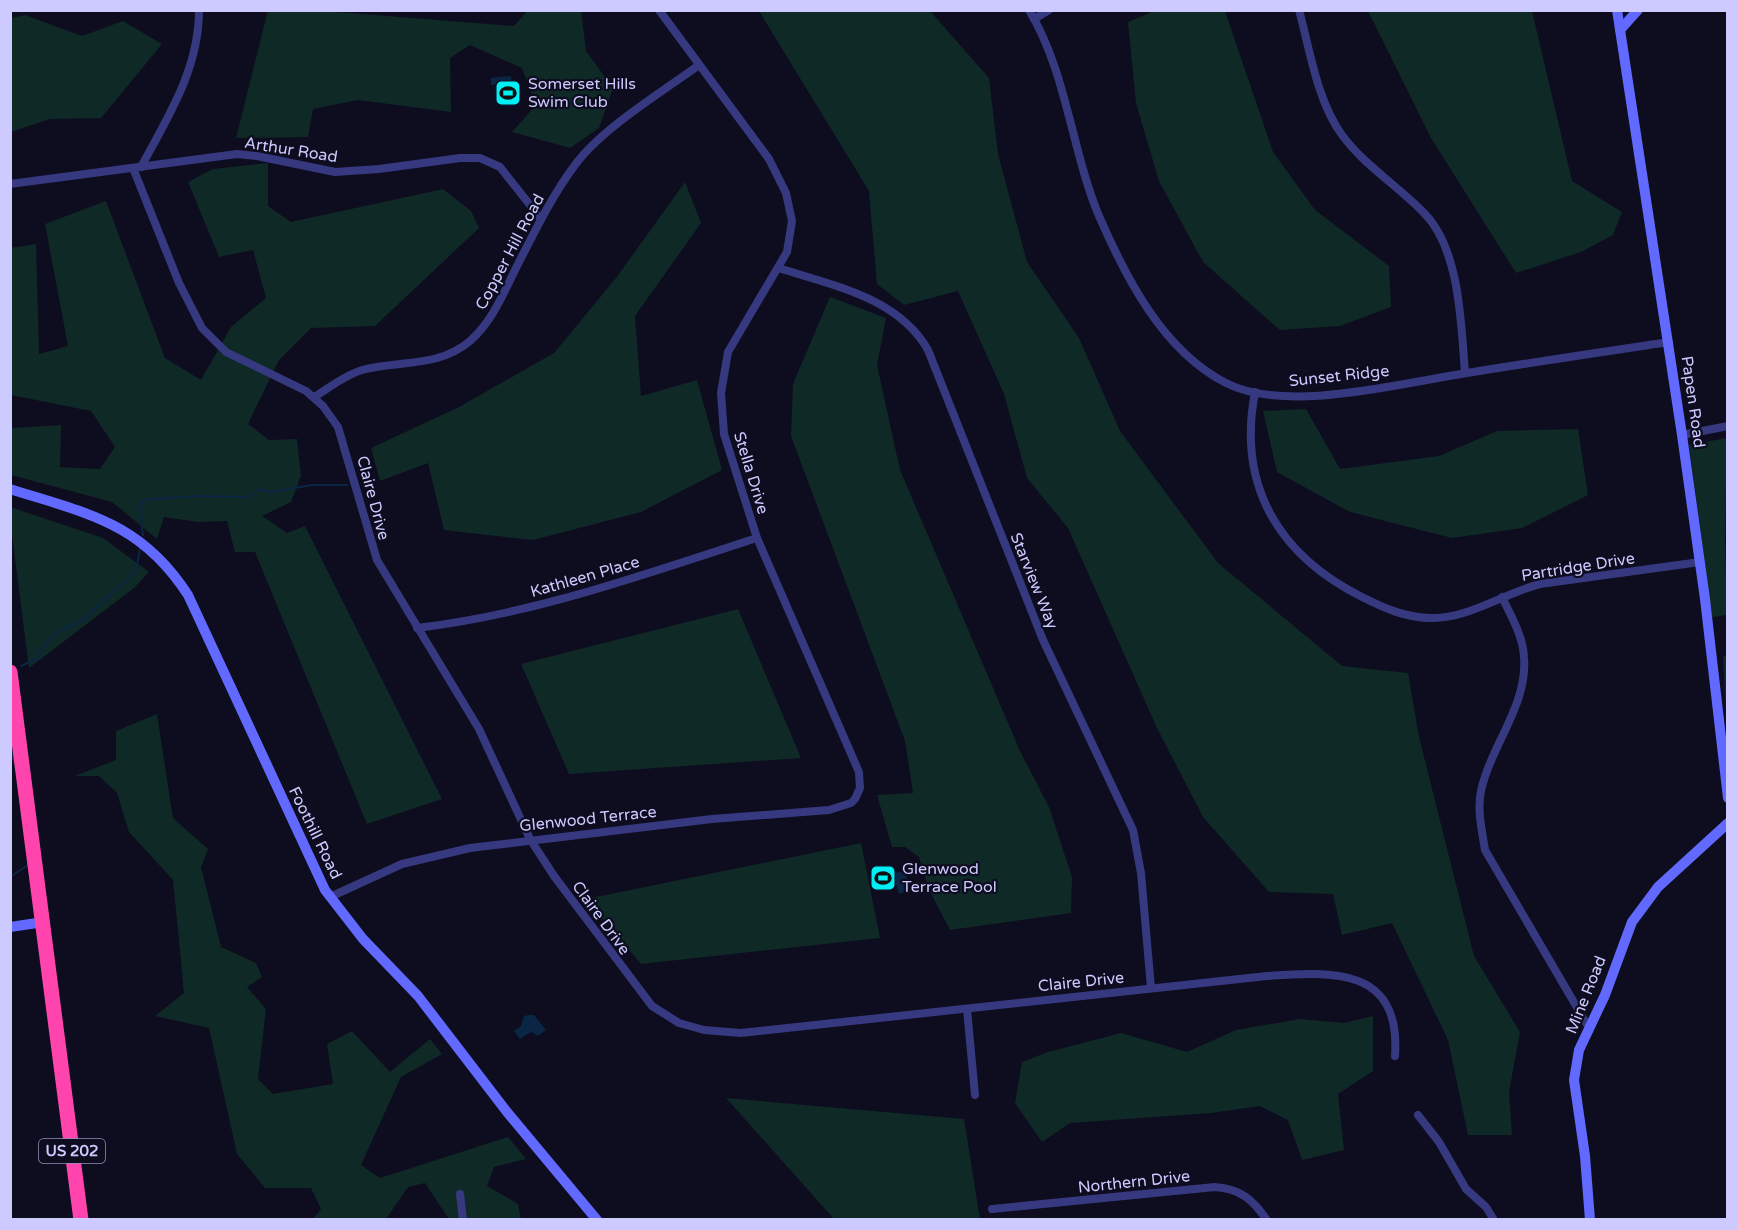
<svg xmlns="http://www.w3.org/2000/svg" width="1738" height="1230" font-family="'Varela Round',sans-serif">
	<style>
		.green { fill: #0f2926 }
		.water { fill: #0b2544 }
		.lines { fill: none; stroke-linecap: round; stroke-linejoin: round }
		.stream { stroke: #0b2544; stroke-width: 2 }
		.street { stroke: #36397f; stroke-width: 8 }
		.secondary { stroke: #6169ff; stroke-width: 10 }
		.highway { stroke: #ff45ad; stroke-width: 15 }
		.labels { text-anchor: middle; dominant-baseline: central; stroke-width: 4.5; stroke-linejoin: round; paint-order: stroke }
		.shield { fill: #0e0c1f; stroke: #9391bc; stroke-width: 1.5 }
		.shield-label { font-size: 15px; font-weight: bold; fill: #cccaff }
		.poi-label { font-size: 16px; fill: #cccaff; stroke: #0e0c1f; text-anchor: start }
		.street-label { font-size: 16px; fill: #cccaff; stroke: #0e0c1f }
	</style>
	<rect width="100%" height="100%" fill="#0e0c1f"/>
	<g class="green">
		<polygon points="268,10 324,11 514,26 527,11 581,11 586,51 613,88 599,128 570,148 512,132 536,105 522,68 470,45 450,58 451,112 358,100 313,109 308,137 236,138"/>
		<polygon points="759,11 930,11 989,78 998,154 1027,262 1079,338 1120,431 1218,563 1342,666 1408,673 1419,737 1474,956 1520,1032 1509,1092 1512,1135 1468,1135 1448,1040 1392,923 1342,935 1333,894 1269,892 1203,817 1157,728 1068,528 1027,478 1004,394 958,291 904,305 877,284 869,191"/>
		<polygon points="1154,11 1225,11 1273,152 1315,210 1389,266 1391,307 1340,326 1280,330 1203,262 1159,181 1136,103 1128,22"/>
		<polygon points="1368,11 1532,11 1572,181 1622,212 1613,235 1581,252 1516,273 1431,138"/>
		<polygon points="25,15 82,36 123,21 162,44 101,118 50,119 11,132 11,18"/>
		<polygon points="268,163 268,206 291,222 443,189 471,211 479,228 375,326 311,328 279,360 248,424 269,440 297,439 301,476 291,502 262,516 287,533 305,526 442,799 367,824 255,552 235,552 227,521 198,522 164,517 157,539 112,502 11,475 11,428 61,425 60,467 100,469 115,447 91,411 11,395 10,248 36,244 39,354 68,346 45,224 106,201 165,358 201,380 231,327 266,298 253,250 219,257 188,182 213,169"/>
		<polygon points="685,182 701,223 635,316 641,396 697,380 722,470 641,512 533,540 444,530 428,463 380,481 371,448 459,407 554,353 616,278"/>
		<polygon points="830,297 886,318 877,365 900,470 1020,751 1049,807 1072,877 1071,913 950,930 929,890 919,857 905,847 892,847 877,795 913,793 905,741 791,436 793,384"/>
		<polygon points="1306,409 1340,469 1439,456 1497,431 1578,429 1588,495 1522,528 1452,538 1350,512 1277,472 1263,411"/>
		<polygon points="1727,438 1725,540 1727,615 1712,617 1689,445"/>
		<polygon points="10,507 103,538 149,572 134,588 29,668 11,527"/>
		<polygon points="738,609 801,758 569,774 521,664"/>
		<polygon points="1727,655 1728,655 1727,729 1723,657"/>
		<polygon points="157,714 173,818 208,849 201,867 221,947 256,963 262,977 247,987 266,1009 258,1079 273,1094 333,1084 327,1044 352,1031 390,1072 430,1039 442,1054 401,1077 361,1165 380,1178 508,1137 526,1159 494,1167 487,1186 518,1204 521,1219 449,1219 425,1183 408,1187 386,1219 313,1219 321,1209 311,1188 265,1188 237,1154 209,1028 155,1016 184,993 173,880 129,832 117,793 99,776 75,776 116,760 116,731"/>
		<polygon points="861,843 880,938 641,964 586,899"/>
		<polygon points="1373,1016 1373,1071 1338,1094 1344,1150 1302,1160 1288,1120 1260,1106 1211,1113 1070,1123 1042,1142 1015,1103 1022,1062 1048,1052 1121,1033 1187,1052 1236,1030 1300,1019 1344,1023"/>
		<polygon points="726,1098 964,1119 980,1219 834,1219"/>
	</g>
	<g class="water">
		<polygon points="511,76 514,100 504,102 502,84 491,85 491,78"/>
		<polygon points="906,871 908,891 899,894 893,873"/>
		<polygon points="528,1015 534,1015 546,1030 538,1036 531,1032 520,1039 514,1031 521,1026 524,1016"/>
	</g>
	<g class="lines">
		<g class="stream">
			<polyline points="143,535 139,508 144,500 194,496 248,497 260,489 271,492 312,485 347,485"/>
			<polyline points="21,666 38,658 42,648 56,633 83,620 136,571 140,548"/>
			<polyline points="10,745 15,765"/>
			<polyline points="10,877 28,865"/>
		</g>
		<g class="street">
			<path d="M1029,10C1067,73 1071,149 1099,216C1126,278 1163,351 1226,383C1286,414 1401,383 1467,373C1534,362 1602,352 1669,342"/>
			<path d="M1299,10C1310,50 1317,101 1342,135C1364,165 1398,186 1424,213C1460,249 1461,324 1465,373"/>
			<polyline points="1034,19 1049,10"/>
			<path d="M141,167C168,117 199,69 199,10"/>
			<path d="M133,168L179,283L202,328L226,352L306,391L323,406L338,427L377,560L479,729L530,839L554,876L652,1006L679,1023L704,1030L741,1033L1267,976C1335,971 1401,968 1395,1056"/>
			<polyline points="10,184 237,154 257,156 335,172 379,169 460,158 480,158 500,167 541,219"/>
			<path d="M779,268C833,286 898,297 928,350L1043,640L1133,830L1141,873L1151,988"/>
			<path d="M1255,392C1237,485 1278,555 1362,597C1384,608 1406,618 1431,618C1468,619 1504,593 1540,584L1700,562"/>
			<path d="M314,397C329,388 345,375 362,370C400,360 438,368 470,341C492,322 503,294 516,268C534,233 551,197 575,165C601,129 662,92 699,65"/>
			<polyline points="1682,435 1728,426"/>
			<path d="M1502,597C1511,616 1523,636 1524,657C1528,705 1491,745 1481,791C1477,810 1482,831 1485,850L1589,1028"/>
			<path d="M417,628C535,614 645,574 757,538"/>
			<polyline points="330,897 402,864 470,848 712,819 829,810 851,803 855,799 860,788 859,772 757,538 724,434 721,393 728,352 787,252 792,221 786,193 769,159 659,10"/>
			<polyline points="967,1009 975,1095"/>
			<polyline points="1418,1115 1439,1142 1466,1189 1486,1207 1494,1220"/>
			<polyline points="460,1194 463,1220"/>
			<path d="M992,1209L1215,1187C1241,1189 1252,1199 1267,1220"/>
		</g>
		<g class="secondary">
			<polyline points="1617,10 1682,435 1705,599 1728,798"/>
			<polyline points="1620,30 1638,10"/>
			<path d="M10,489C88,514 141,522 188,595L325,890L363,939L418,996L507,1112L597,1220"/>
			<polyline points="10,927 44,922"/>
			<polyline points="1590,1220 1585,1156 1574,1080 1579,1050 1605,995 1632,922 1658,887 1728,823"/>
		</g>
		<polyline class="highway" points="10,672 81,1220"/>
	</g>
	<defs>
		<g id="stadium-square" transform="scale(1.35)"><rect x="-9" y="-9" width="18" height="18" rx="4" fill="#00f0f5" stroke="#0e0c1f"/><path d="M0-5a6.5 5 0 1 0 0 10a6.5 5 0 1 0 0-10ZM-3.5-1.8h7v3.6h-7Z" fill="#111"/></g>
	</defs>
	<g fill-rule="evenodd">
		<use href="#stadium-square" x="508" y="93"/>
		<use href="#stadium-square" x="883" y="878"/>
	</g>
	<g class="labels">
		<rect class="shield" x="39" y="1139" width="66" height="24" rx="4.5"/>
		<g class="shield-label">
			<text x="72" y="1151">US 202</text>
		</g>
		<g class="poi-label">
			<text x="528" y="84">Somerset Hills<tspan x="528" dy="18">Swim Club</tspan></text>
			<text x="902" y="869">Glenwood<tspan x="902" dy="18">Terrace Pool</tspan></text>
		</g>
		<g class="street-label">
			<text transform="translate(291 150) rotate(9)">Arthur Road</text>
			<text transform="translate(510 252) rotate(-62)">Copper Hill Road</text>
			<text transform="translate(1339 376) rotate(-6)">Sunset Ridge</text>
			<text transform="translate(1693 402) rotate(82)">Papen Road</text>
			<text transform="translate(751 473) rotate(73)">Stella Drive</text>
			<text transform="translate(373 498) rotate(75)">Claire Drive</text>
			<text transform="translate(1578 567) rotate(-9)">Partridge Drive</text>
			<text transform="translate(585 577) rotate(-16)">Kathleen Place</text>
			<text transform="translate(1034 581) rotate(68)">Starview Way</text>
			<text transform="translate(588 819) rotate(-6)">Glenwood Terrace</text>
			<text transform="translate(315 833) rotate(64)">Foothill Road</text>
			<text transform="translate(601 918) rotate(54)">Claire Drive</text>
			<text transform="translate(1081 982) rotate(-6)">Claire Drive</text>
			<text transform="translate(1586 995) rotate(-68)">Mine Road</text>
			<text transform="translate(1134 1182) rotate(-6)">Northern Drive</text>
		</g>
	</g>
	<rect width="1738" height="1230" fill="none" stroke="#cccaff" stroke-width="24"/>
</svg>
